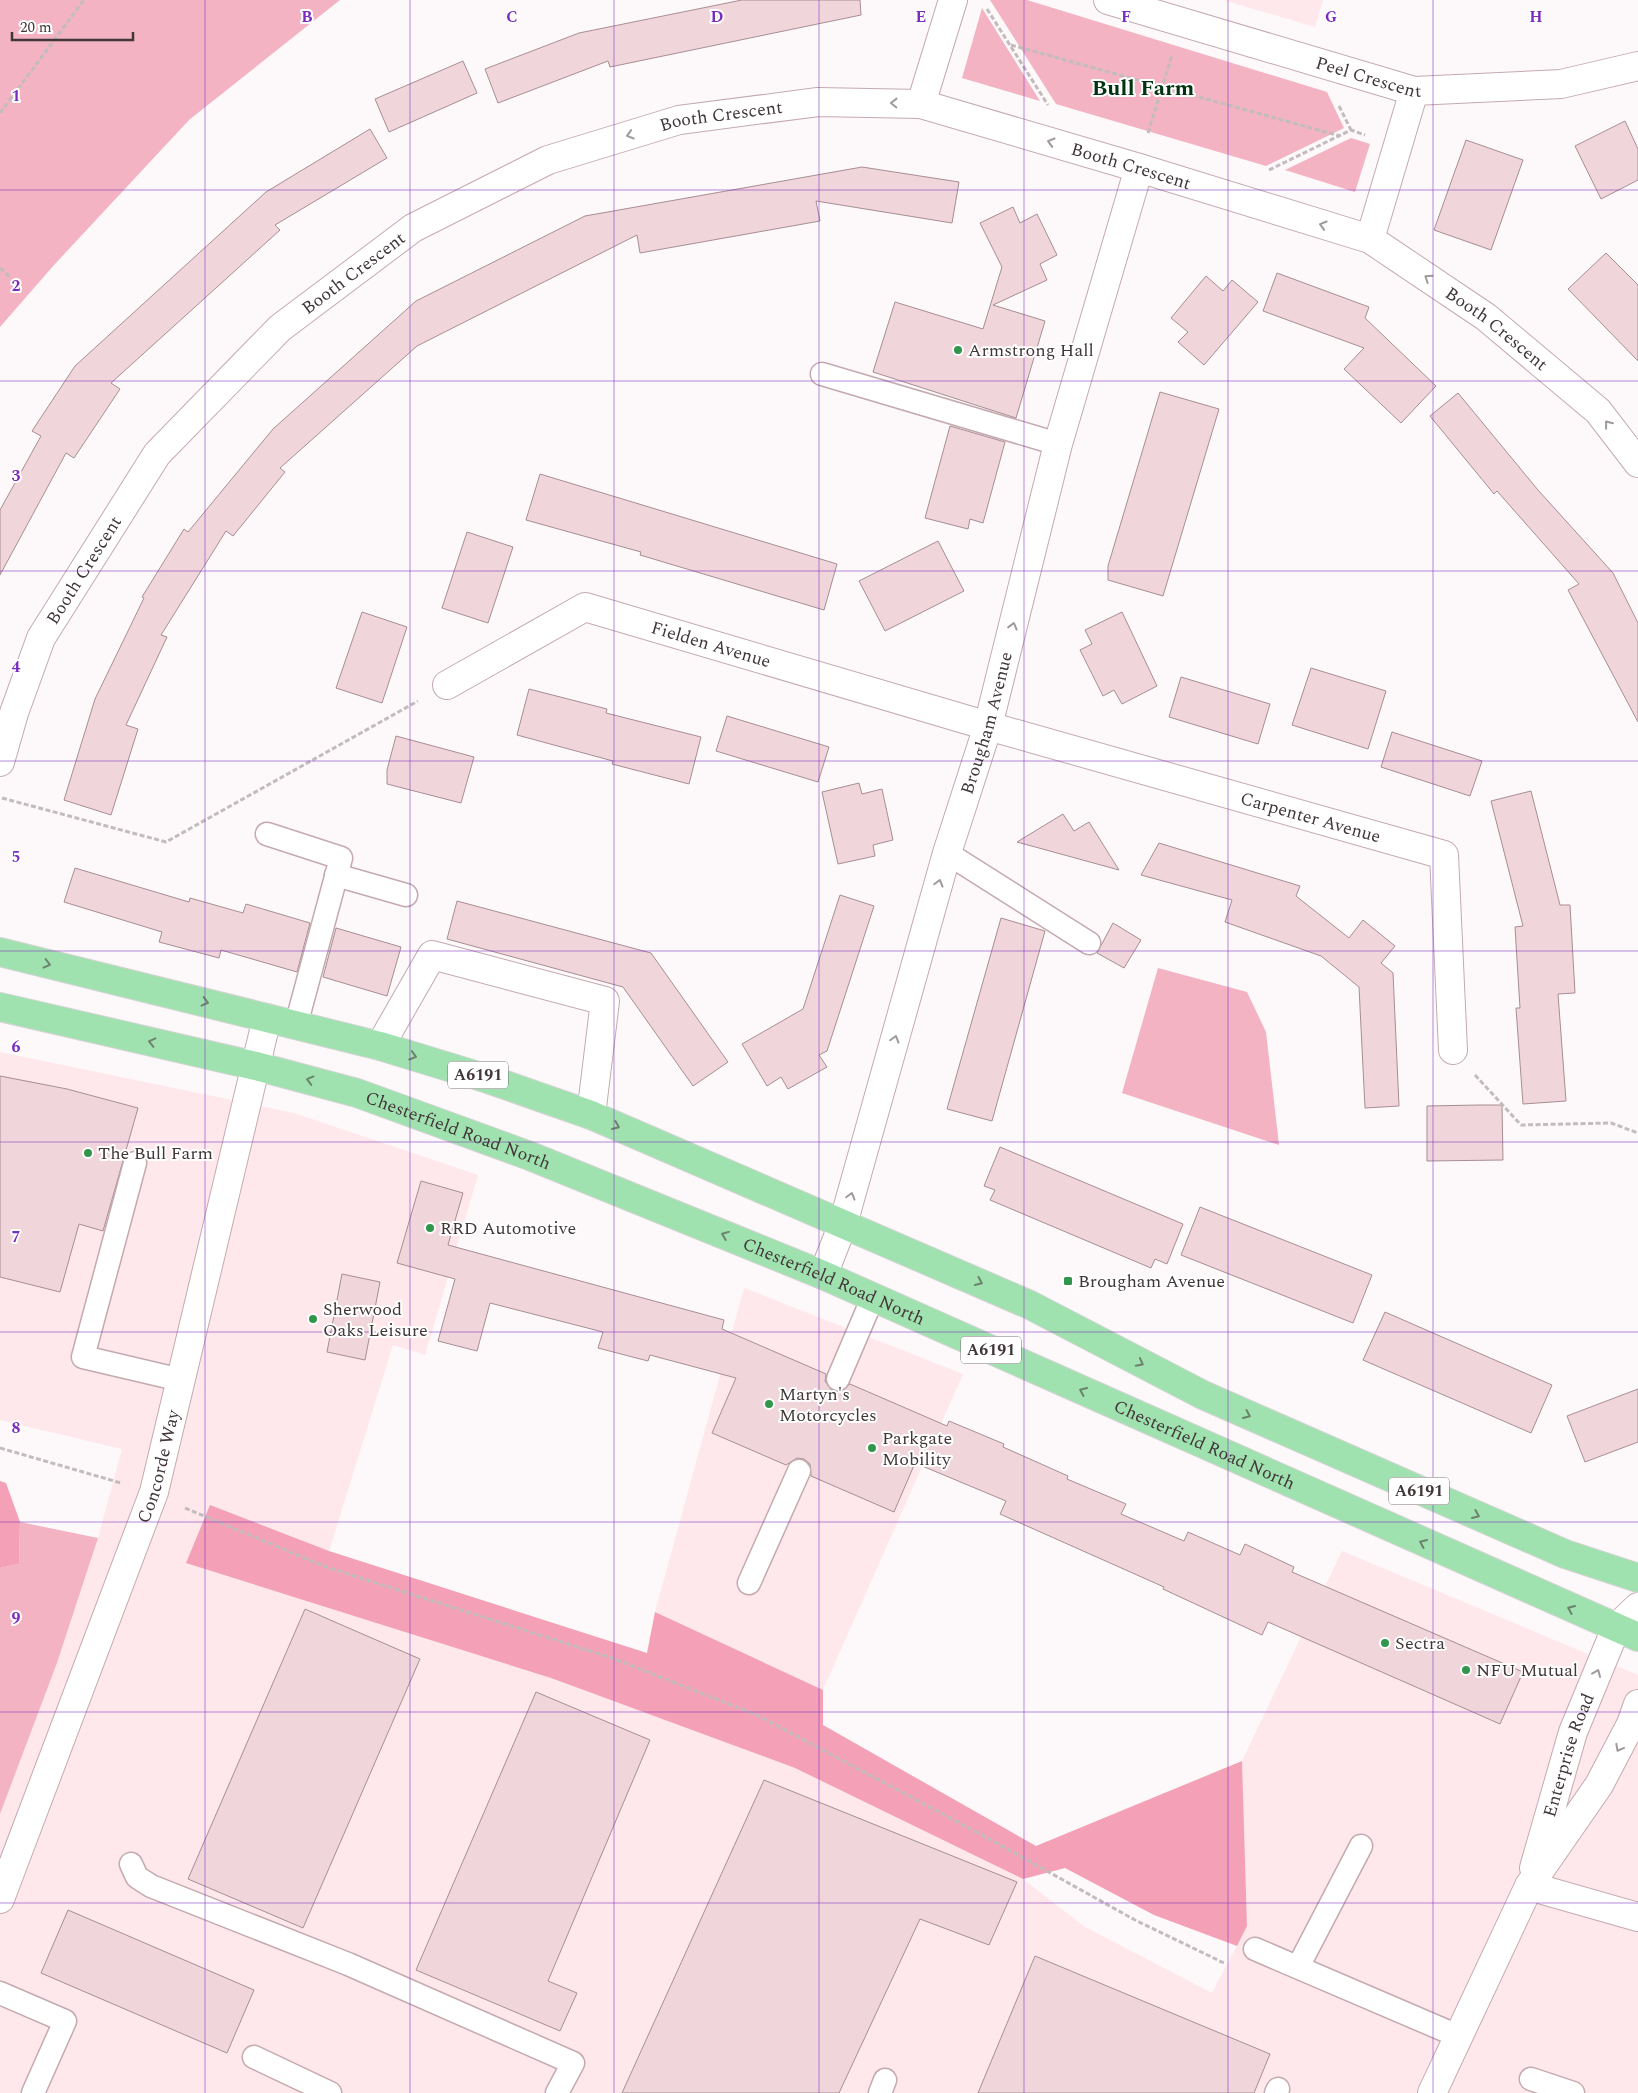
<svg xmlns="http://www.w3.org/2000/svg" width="1638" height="2093" font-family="Spectral,serif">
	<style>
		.built { fill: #fee8ec }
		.green { fill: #f3b3c3 }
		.forest { fill: #f4a0b6 }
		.building { fill: #f0d5db; stroke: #a78e94 }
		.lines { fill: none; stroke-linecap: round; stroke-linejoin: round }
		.service-casing { stroke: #c4aab0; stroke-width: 25 }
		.minor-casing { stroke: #c4aab0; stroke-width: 30 }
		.primary-casing { stroke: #d5d3d3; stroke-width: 30 }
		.path { stroke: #c3bcbe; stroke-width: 3; stroke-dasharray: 5 2.5; stroke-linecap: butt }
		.service { stroke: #fff; stroke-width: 22 }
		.minor { stroke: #fff; stroke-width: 28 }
		.primary { stroke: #a0e2af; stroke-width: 28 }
		.oneway { stroke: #a09a9c }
		.oneway2 { stroke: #6c836e }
		.grid { fill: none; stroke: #7b2cbf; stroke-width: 1; stroke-opacity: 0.55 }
		.poi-dot { fill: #31964c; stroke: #fff; stroke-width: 2 }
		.labels { text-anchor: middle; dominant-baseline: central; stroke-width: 4; stroke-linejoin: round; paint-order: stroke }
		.shield { fill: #fff; stroke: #7a7274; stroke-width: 1 }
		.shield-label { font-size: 16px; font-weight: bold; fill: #413638 }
		.street-label { font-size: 18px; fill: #413638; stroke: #fff }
		.poi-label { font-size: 18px; fill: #413638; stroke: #fff; text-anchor: start }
		.district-label { font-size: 22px; font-weight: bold; fill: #003411; stroke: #fff }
		.grid-label { font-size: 16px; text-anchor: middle; font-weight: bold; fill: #7b2cbf; stroke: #fff; stroke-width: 4; stroke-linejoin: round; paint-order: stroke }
	</style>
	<rect width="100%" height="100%" fill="#fdf8f9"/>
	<g class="built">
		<polygon points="1223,0 1323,0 1315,27"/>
		<polygon points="0,1052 294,1113 478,1175 425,1355 393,1345 329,1551 210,1505 551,1678 795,1768 1023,1879 1085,1927 1212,1993 1247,1926 1242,1761 1342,1551 1638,1675 1638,2093 0,2093 0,1814 57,1663 98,1538 122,1449 0,1420"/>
		<polygon points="744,1288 963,1374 823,1690 655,1612"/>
	</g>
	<g class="green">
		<polygon points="0,0 340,0 189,120 54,265 0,327"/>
		<polygon points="990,0 1027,0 1327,92 1344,128 1266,166 1056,104"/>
		<polygon points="982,8 1040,101 962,78"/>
		<polygon points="1351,138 1370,144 1355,192 1285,170"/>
		<polygon points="1158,968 1247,992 1266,1032 1279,1145 1122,1093"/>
		<polygon points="20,1522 98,1538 57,1663 0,1814 0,1568 19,1564"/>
	</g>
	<g class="forest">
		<polygon points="0,1481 6,1483 20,1522 19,1564 0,1568"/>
		<polygon points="210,1505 329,1551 647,1653 655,1612 823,1690 823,1725 1036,1846 1242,1761 1247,1926 1237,1946 1154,1915 1065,1868 1023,1879 795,1768 551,1678 186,1563"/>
	</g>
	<g class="building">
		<polygon points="742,0 860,0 861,15 610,67 608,61 498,103 485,69 579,33"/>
		<polygon points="463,61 477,93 389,132 375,99"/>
		<polygon points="1625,121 1638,149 1638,180 1601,199 1575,146"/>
		<polygon points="370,129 387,158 275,225 280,230 111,383 120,389 74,458 66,453 0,575 0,510 41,436 32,431 75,366 266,192"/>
		<polygon points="1466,140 1523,160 1491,250 1434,230"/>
		<polygon points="862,167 959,182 952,223 816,201 820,221 640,253 637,235 417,346 280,468 285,472 233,536 226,531 161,635 167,637 126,725 138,729 111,815 64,800 95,699 144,598 142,597 184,529 188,532 273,429 416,301 585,216"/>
		<polygon points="1013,207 1020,223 1037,214 1057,255 1040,264 1047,280 993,305 1045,321 1016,418 873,372 895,302 983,329 1002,267 980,223"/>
		<polygon points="1606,253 1638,285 1638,361 1568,289"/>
		<polygon points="1277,273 1369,307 1365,318 1436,386 1401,423 1344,369 1364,348 1263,311"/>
		<polygon points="1206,276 1223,291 1232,280 1258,302 1204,365 1178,342 1188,332 1171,318"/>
		<polygon points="1160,392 1219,409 1163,596 1108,580 1108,566"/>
		<polygon points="1458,393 1538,490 1613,573 1638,623 1638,722 1568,590 1579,584 1497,491 1494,494 1430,416"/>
		<polygon points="950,426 1005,442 983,523 970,519 968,529 925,518"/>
		<polygon points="540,474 837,564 824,610 640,555 641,552 526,520"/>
		<polygon points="467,532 513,547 488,623 442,608"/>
		<polygon points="938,541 964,591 885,631 859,581"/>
		<polygon points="362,612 407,627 382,703 336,688"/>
		<polygon points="1122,612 1157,686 1122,704 1114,690 1103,696 1080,650 1092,644 1085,630"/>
		<polygon points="1311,668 1386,691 1368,749 1292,725"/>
		<polygon points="1181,677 1270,704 1258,744 1169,717"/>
		<polygon points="529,689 607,709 606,713 701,737 689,784 612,764 613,761 517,735"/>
		<polygon points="727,716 829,747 818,782 716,751"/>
		<polygon points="1392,732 1482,761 1470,796 1381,767"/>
		<polygon points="396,736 474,757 461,803 387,784 387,770"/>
		<polygon points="859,783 862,794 882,789 893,840 873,845 875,856 838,864 822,792"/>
		<polygon points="1531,791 1560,905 1570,905 1575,993 1558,994 1566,1101 1523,1104 1516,1008 1520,1008 1515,927 1523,926 1491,801"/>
		<polygon points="1063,814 1074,831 1089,822 1119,870 1017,842"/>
		<polygon points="1159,843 1300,886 1296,896 1349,938 1363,920 1395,946 1381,963 1393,973 1399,1106 1365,1108 1359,987 1321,956 1225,922 1232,900 1141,875"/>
		<polygon points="75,868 189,902 190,898 243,913 246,904 310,923 297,972 221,950 219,958 159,942 162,932 64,902"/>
		<polygon points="840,895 874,906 827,1051 819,1055 827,1067 788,1089 781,1077 767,1086 742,1044 803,1009"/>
		<polygon points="457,901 651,953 728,1062 693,1086 623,987 447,939"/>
		<polygon points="1001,918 1045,931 992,1121 947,1109"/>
		<polygon points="1113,923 1141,940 1124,968 1097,953"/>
		<polygon points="336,928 401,947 387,996 323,977"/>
		<polygon points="0,1076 67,1089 138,1108 103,1231 79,1224 60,1292 0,1277"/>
		<polygon points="1479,1105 1502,1105 1503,1160 1427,1161 1427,1106"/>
		<polygon points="1000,1147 1183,1224 1167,1264 1155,1259 1151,1268 990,1200 995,1190 984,1186"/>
		<polygon points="421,1181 463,1193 448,1245 724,1320 722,1329 826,1374 825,1381 832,1391 840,1392 850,1384 947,1426 949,1421 1004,1444 1003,1447 1068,1476 1067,1479 1126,1504 1121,1514 1184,1541 1188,1532 1240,1555 1245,1544 1294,1567 1292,1572 1523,1672 1500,1724 1268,1622 1262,1635 1163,1589 1164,1587 1000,1514 1006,1501 915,1463 894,1512 811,1476 810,1464 804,1459 797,1458 786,1465 712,1433 736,1378 650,1355 648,1361 598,1348 603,1332 490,1303 477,1351 438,1341 455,1279 397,1263"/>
		<polygon points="1200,1207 1372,1275 1353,1323 1181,1255"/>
		<polygon points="342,1274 380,1282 365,1360 327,1352"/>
		<polygon points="1385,1312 1552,1385 1531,1433 1363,1360"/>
		<polygon points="1638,1389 1638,1442 1585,1462 1567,1416"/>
		<polygon points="305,1609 420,1659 303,1928 188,1879"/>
		<polygon points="536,1692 650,1740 548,1981 577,1993 560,2031 416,1970"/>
		<polygon points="764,1780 1017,1882 989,1945 920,1919 839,2093 622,2093"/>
		<polygon points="68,1910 254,1990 227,2053 41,1973"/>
		<polygon points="1035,1956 1270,2054 1254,2093 978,2093"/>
	</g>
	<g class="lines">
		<g class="service-casing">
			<g id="service">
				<polyline points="822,374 1058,444"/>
				<polyline points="267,834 341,858 296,1025"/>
				<polyline points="947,853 1089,943"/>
				<polyline points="336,875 406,895"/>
				<polyline points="135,1163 83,1357 181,1380"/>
				<polyline points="838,1379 873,1297"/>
				<polyline points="749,1583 799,1471"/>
				<polyline points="131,1864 137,1877 151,1886 348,1964 573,2063 557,2093"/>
				<polyline points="1255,1949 1458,2036"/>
				<polyline points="1298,1967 1361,1846"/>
				<polyline points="0,1993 65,2021 33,2093"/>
				<polyline points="254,2057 330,2093"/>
				<polyline points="1531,2079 1573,2093"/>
				<polyline points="880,2093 885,2080"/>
				<polyline points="1276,2093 1278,2089"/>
			</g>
		</g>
		<g class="minor-casing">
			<g id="minor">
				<path id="s1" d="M1108,0L1414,91L1561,84L1638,66"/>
				<polyline points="921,104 953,0"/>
				<polyline points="1370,239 1414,91"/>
				<path id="s2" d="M447,685L585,607L988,726L1444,855L1453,1050"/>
				<path id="s3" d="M0,762L14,713L41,638L157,454L280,328L413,228L548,160L679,120L818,102L921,104L1139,168L1370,239L1486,317L1598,411L1638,463"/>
				<polyline points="380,1046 432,955 605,1001 591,1115"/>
				<path id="s4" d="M823,1275L843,1224L947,853L988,726L1058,444L1139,168"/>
				<path id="s5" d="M1534,1868L1573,1732L1616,1628L1638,1607"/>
				<polyline points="1529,1886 1638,1917"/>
				<path id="s6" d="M0,1899L154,1492L267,1018"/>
				<polyline points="1432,2093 1529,1886 1599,1785 1631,1724 1638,1704"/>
			</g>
		</g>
		<g class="primary-casing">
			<g id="primary">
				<polyline points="0,952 380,1046 488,1079 591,1115 1030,1305 1203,1395 1565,1554 1638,1578"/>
				<path id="s7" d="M0,1007L256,1066L357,1093L530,1156L823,1275L1638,1637"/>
			</g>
		</g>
		<g class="path">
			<polyline points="987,9 1048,105"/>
			<polyline points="1011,45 1340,136"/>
			<polyline points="1339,106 1351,130"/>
			<polyline points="0,113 84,0"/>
			<polyline points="1148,133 1172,55"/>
			<polyline points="1269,170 1351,130 1365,135"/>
			<polyline points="0,268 11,278"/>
			<polyline points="2,798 166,842 418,701"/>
			<polyline points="1475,1075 1521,1125 1611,1123 1638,1133"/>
			<polyline points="0,1448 121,1483"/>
			<polyline points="185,1508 326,1567 612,1658 757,1715 984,1836 1135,1920 1226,1964"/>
		</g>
		<use href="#service" class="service"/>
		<use href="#minor" class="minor"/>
		<use href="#primary" class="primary"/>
	</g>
	<defs><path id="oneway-chevron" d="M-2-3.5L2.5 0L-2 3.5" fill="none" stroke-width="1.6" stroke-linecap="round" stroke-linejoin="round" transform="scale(1.25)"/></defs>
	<g class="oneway">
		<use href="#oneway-chevron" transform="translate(894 103) rotate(-179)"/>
		<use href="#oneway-chevron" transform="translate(630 135) rotate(163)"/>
		<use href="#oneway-chevron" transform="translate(1051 142) rotate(-164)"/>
		<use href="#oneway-chevron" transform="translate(1323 225) rotate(-163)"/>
		<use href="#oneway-chevron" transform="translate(1428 278) rotate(-146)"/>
		<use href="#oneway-chevron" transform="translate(1608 424) rotate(-128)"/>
		<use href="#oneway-chevron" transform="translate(1013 626) rotate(-76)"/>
		<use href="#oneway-chevron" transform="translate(939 883) rotate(-74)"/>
		<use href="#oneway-chevron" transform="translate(895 1039) rotate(-74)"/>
		<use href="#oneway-chevron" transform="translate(851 1196) rotate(-74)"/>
		<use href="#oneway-chevron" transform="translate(1597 1673) rotate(-67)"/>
		<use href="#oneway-chevron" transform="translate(1619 1748) rotate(118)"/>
	</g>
	<g class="oneway2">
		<use href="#oneway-chevron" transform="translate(47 964) rotate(14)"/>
		<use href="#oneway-chevron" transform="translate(205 1002) rotate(14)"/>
		<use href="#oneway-chevron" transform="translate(152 1042) rotate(-167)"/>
		<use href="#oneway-chevron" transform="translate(413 1056) rotate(17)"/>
		<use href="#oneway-chevron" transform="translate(310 1080) rotate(-165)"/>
		<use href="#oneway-chevron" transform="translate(616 1126) rotate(23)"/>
		<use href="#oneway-chevron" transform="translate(725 1235) rotate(-158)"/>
		<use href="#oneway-chevron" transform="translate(979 1282) rotate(24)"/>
		<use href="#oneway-chevron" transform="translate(1140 1363) rotate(28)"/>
		<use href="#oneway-chevron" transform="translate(1083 1391) rotate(-156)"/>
		<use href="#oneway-chevron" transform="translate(1247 1415) rotate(24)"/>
		<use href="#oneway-chevron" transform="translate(1476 1515) rotate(23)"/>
		<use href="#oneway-chevron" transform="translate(1423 1543) rotate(-156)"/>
		<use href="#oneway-chevron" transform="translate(1571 1609) rotate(-157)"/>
	</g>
	<path class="grid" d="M205,0V2093M410,0V2093M614,0V2093M819,0V2093M1024,0V2093M1228,0V2093M1433,0V2093M0,190H1638M0,381H1638M0,571H1638M0,761H1638M0,951H1638M0,1142H1638M0,1332H1638M0,1522H1638M0,1712H1638M0,1903H1638"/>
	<g class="poi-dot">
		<circle cx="958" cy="350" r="5"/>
		<circle cx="88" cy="1153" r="5"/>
		<circle cx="430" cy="1228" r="5"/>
		<rect x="1063" y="1276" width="10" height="10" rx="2.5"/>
		<circle cx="313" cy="1319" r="5"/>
		<circle cx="769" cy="1404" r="5"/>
		<circle cx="872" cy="1448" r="5"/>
		<circle cx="1385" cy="1643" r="5"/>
		<circle cx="1466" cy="1670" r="5"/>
	</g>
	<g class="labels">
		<g class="shield">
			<rect x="448" y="1061.5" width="60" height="27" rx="4"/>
			<rect x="961" y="1336.5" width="60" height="27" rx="4"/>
			<rect x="1389" y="1477.5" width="60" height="27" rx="4"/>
		</g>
		<g class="shield-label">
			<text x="478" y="1075">A6191</text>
			<text x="991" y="1350">A6191</text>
			<text x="1419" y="1491">A6191</text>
		</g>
		<g class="street-label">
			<text stroke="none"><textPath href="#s1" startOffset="272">Peel Crescent</textPath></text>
			<text stroke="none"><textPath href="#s3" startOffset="1021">Booth Crescent</textPath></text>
			<text stroke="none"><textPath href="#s3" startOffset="1441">Booth Crescent</textPath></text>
			<text stroke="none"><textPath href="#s3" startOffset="616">Booth Crescent</textPath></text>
			<text stroke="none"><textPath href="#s3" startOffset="1846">Booth Crescent</textPath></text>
			<text stroke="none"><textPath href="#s3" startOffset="211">Booth Crescent</textPath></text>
			<text stroke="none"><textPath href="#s2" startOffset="290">Fielden Avenue</textPath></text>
			<text stroke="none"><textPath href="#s4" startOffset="576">Brougham Avenue</textPath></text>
			<text stroke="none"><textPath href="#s2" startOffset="914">Carpenter Avenue</textPath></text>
			<text stroke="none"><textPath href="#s7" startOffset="475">Chesterfield Road North</textPath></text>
			<text stroke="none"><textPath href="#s7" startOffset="880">Chesterfield Road North</textPath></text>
			<text stroke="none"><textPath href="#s7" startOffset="1285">Chesterfield Road North</textPath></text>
			<text stroke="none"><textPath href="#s6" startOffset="461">Concorde Way</textPath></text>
			<text stroke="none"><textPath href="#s5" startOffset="118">Enterprise Road</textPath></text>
		</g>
		<g class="poi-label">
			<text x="968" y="350">Armstrong Hall</text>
			<text x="98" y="1153">The Bull Farm</text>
			<text x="440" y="1228">RRD Automotive</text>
			<text x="1078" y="1281">Brougham Avenue</text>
			<text x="323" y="1309">Sherwood<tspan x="323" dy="21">Oaks Leisure</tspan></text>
			<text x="779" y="1394">Martyn's<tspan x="779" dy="21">Motorcycles</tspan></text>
			<text x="882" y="1438">Parkgate<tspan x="882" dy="21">Mobility</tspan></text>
			<text x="1395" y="1643">Sectra</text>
			<text x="1476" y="1670">NFU Mutual</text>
		</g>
		<g class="district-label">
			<text x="1143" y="88">Bull Farm</text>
		</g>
	</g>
	<g class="grid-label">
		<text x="307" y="22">B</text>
		<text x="512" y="22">C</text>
		<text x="717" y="22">D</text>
		<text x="921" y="22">E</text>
		<text x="1126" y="22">F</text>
		<text x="1331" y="22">G</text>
		<text x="1536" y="22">H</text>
		<text x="16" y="101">1</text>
		<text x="16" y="291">2</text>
		<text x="16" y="481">3</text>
		<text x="16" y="672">4</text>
		<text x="16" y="862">5</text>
		<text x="16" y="1052">6</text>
		<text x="16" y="1242">7</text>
		<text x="16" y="1433">8</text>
		<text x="16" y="1623">9</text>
	</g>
	<path d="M12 32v8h121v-8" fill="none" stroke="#413638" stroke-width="2.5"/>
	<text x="20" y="32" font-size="15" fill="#413638" stroke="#ffffff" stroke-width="4" paint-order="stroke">20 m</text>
</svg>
